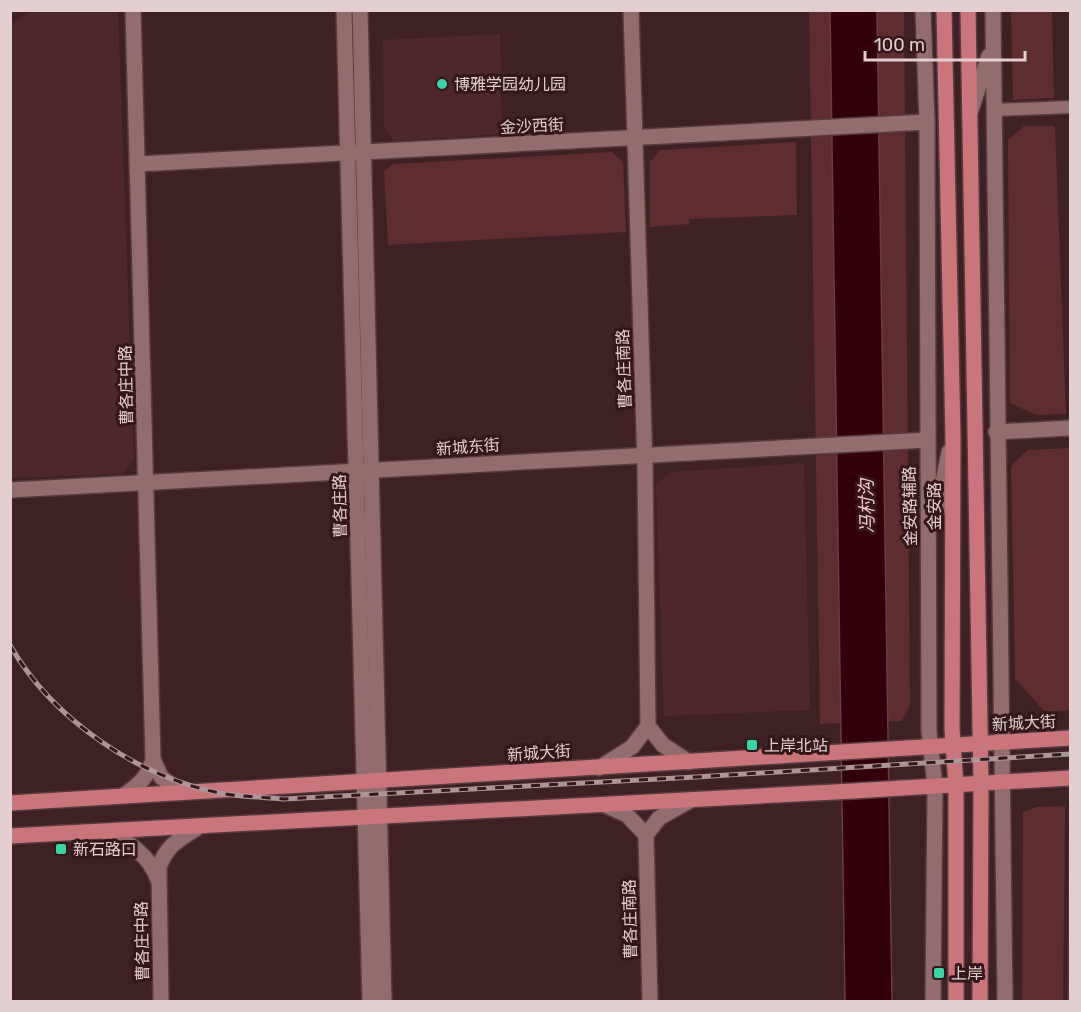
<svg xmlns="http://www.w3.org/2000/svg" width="1081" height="1012" font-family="Rubik,'Noto Sans SC',sans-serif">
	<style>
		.built { fill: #4c282a }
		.green { fill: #5d2d30 }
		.water { fill: #310008; stroke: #663e44; stroke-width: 1.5 }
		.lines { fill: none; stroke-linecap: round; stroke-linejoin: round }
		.street-casing { stroke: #563c3f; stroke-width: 15 }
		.secondary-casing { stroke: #563c3f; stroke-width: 18 }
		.primary-casing { stroke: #563c3f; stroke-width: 18 }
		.street { stroke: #916d6e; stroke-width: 12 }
		.secondary { stroke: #916d6e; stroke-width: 15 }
		.primary { stroke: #cb757a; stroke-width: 15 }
		.rail-casing { stroke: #ac9596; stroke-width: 5 }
		.rail { stroke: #331719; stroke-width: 3; stroke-dasharray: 9; stroke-linecap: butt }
		.poi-dot { fill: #3bd4a4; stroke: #331719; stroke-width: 2 }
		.labels { text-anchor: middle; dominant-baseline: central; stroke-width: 6; stroke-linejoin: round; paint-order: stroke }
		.poi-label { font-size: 16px; fill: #e3cfcf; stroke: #331719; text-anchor: start }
		.street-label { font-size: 16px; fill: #e3cfcf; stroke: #331719 }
		.water-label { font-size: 18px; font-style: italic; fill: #f9cccc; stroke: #331719 }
	</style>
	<rect width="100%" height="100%" fill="#3e2123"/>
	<g class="built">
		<polygon points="33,10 118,11 134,460 122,474 11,478 11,24"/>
		<polygon points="500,34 502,134 394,141 384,127 383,40"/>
		<polygon points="804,463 810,710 664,716 656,484 671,472"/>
	</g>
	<g class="green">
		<polygon points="809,11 904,11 910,705 902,721 820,724"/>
		<polygon points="1011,11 1052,11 1054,98 1013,100"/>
		<polygon points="1024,126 1055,126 1066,414 1036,415 1010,403 1008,140"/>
		<polygon points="796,142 797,215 689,219 689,224 650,227 650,162 660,150"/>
		<polygon points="612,152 623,162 626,232 388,245 384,171 393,164"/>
		<polygon points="1070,448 1070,710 1045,712 1015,679 1011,466 1028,450"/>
		<polygon points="1065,806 1063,1001 1022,1001 1023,812 1037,807"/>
		<polygon points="1070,824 1070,1001 1067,1002 1069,825"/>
	</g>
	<polygon class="water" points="830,11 877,11 892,1001 845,1001"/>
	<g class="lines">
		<g class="street-casing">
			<polyline id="street" points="994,110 1070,107"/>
		</g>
		<g class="secondary-casing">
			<g id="secondary">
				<polyline points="344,10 370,1002"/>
				<polyline points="360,10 384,1002"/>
				<polyline points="923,10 927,122 929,731 935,786 933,1002"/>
				<polyline points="993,10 1005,1002"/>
				<polyline points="971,110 989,56"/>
				<polyline points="138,164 927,122"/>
				<polyline points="996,432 1070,428"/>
				<polyline points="10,490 927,440"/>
				<polyline points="935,523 949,452"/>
				<polyline points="648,726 663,745 689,762"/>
				<polyline points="153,759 161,777 180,792"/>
				<polyline points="599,768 632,747 648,726 645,465 631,10"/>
				<path d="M124,795C138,786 149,776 153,759L133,10"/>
				<polyline points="605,805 627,815 646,835"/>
				<path d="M105,832C128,840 150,856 158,880"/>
				<path d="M161,1002L159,868C165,847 179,839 197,828"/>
				<polyline points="650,1002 646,835 659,818 691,800"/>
			</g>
		</g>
		<g class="primary-casing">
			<g id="primary">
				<polyline points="944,10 953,438 952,729 956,785 956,1002"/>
				<polyline points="968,10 981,784 980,1002"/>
				<polyline points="10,803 1070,738"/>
				<path d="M10,836C364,817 717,800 1070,778"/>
			</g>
		</g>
		<use href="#street" class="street"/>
		<use href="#secondary" class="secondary"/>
		<use href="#primary" class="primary"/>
		<g class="rail-casing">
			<path id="rail" d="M10,645C52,719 138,777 220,793C241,797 263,797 284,799L696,777L1070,754"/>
		</g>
		<use href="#rail" class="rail"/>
	</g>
	<g class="poi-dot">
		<circle cx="442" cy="84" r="6"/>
		<rect x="746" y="739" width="12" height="12" rx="3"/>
		<rect x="55" y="843" width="12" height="12" rx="3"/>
		<rect x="933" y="967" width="12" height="12" rx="3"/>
	</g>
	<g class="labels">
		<g class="poi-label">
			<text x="454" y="84">博雅学园幼儿园</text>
			<text x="764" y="745">上岸北站</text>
			<text x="73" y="849">新石路口</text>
			<text x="951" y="973">上岸</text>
		</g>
		<g class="street-label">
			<text transform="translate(532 126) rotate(-3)">金沙西街</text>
			<text transform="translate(624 369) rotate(-92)">曹各庄南路</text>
			<text transform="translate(126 385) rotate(-91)">曹各庄中路</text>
			<text transform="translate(468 447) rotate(-4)">新城东街</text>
			<text transform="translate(340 506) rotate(-91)">曹各庄路</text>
			<text transform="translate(910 506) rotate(-91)">金安路辅路</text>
			<text transform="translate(934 506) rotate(-90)">金安路</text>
			<text transform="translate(1024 723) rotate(-3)">新城大街</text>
			<text transform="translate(539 753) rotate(-4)">新城大街</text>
			<text transform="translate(630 919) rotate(-91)">曹各庄南路</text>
			<text transform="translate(142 941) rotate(-91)">曹各庄中路</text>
		</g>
		<g class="water-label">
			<text transform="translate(867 506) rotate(-91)">冯村沟</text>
		</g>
	</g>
	<rect width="1081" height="1012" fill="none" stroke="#e3cfcf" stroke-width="24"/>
	<path d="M865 51v9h160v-9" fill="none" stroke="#e3cfcf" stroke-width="3"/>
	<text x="874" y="51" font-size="18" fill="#e3cfcf" stroke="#331719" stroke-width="4.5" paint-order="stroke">100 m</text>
</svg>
